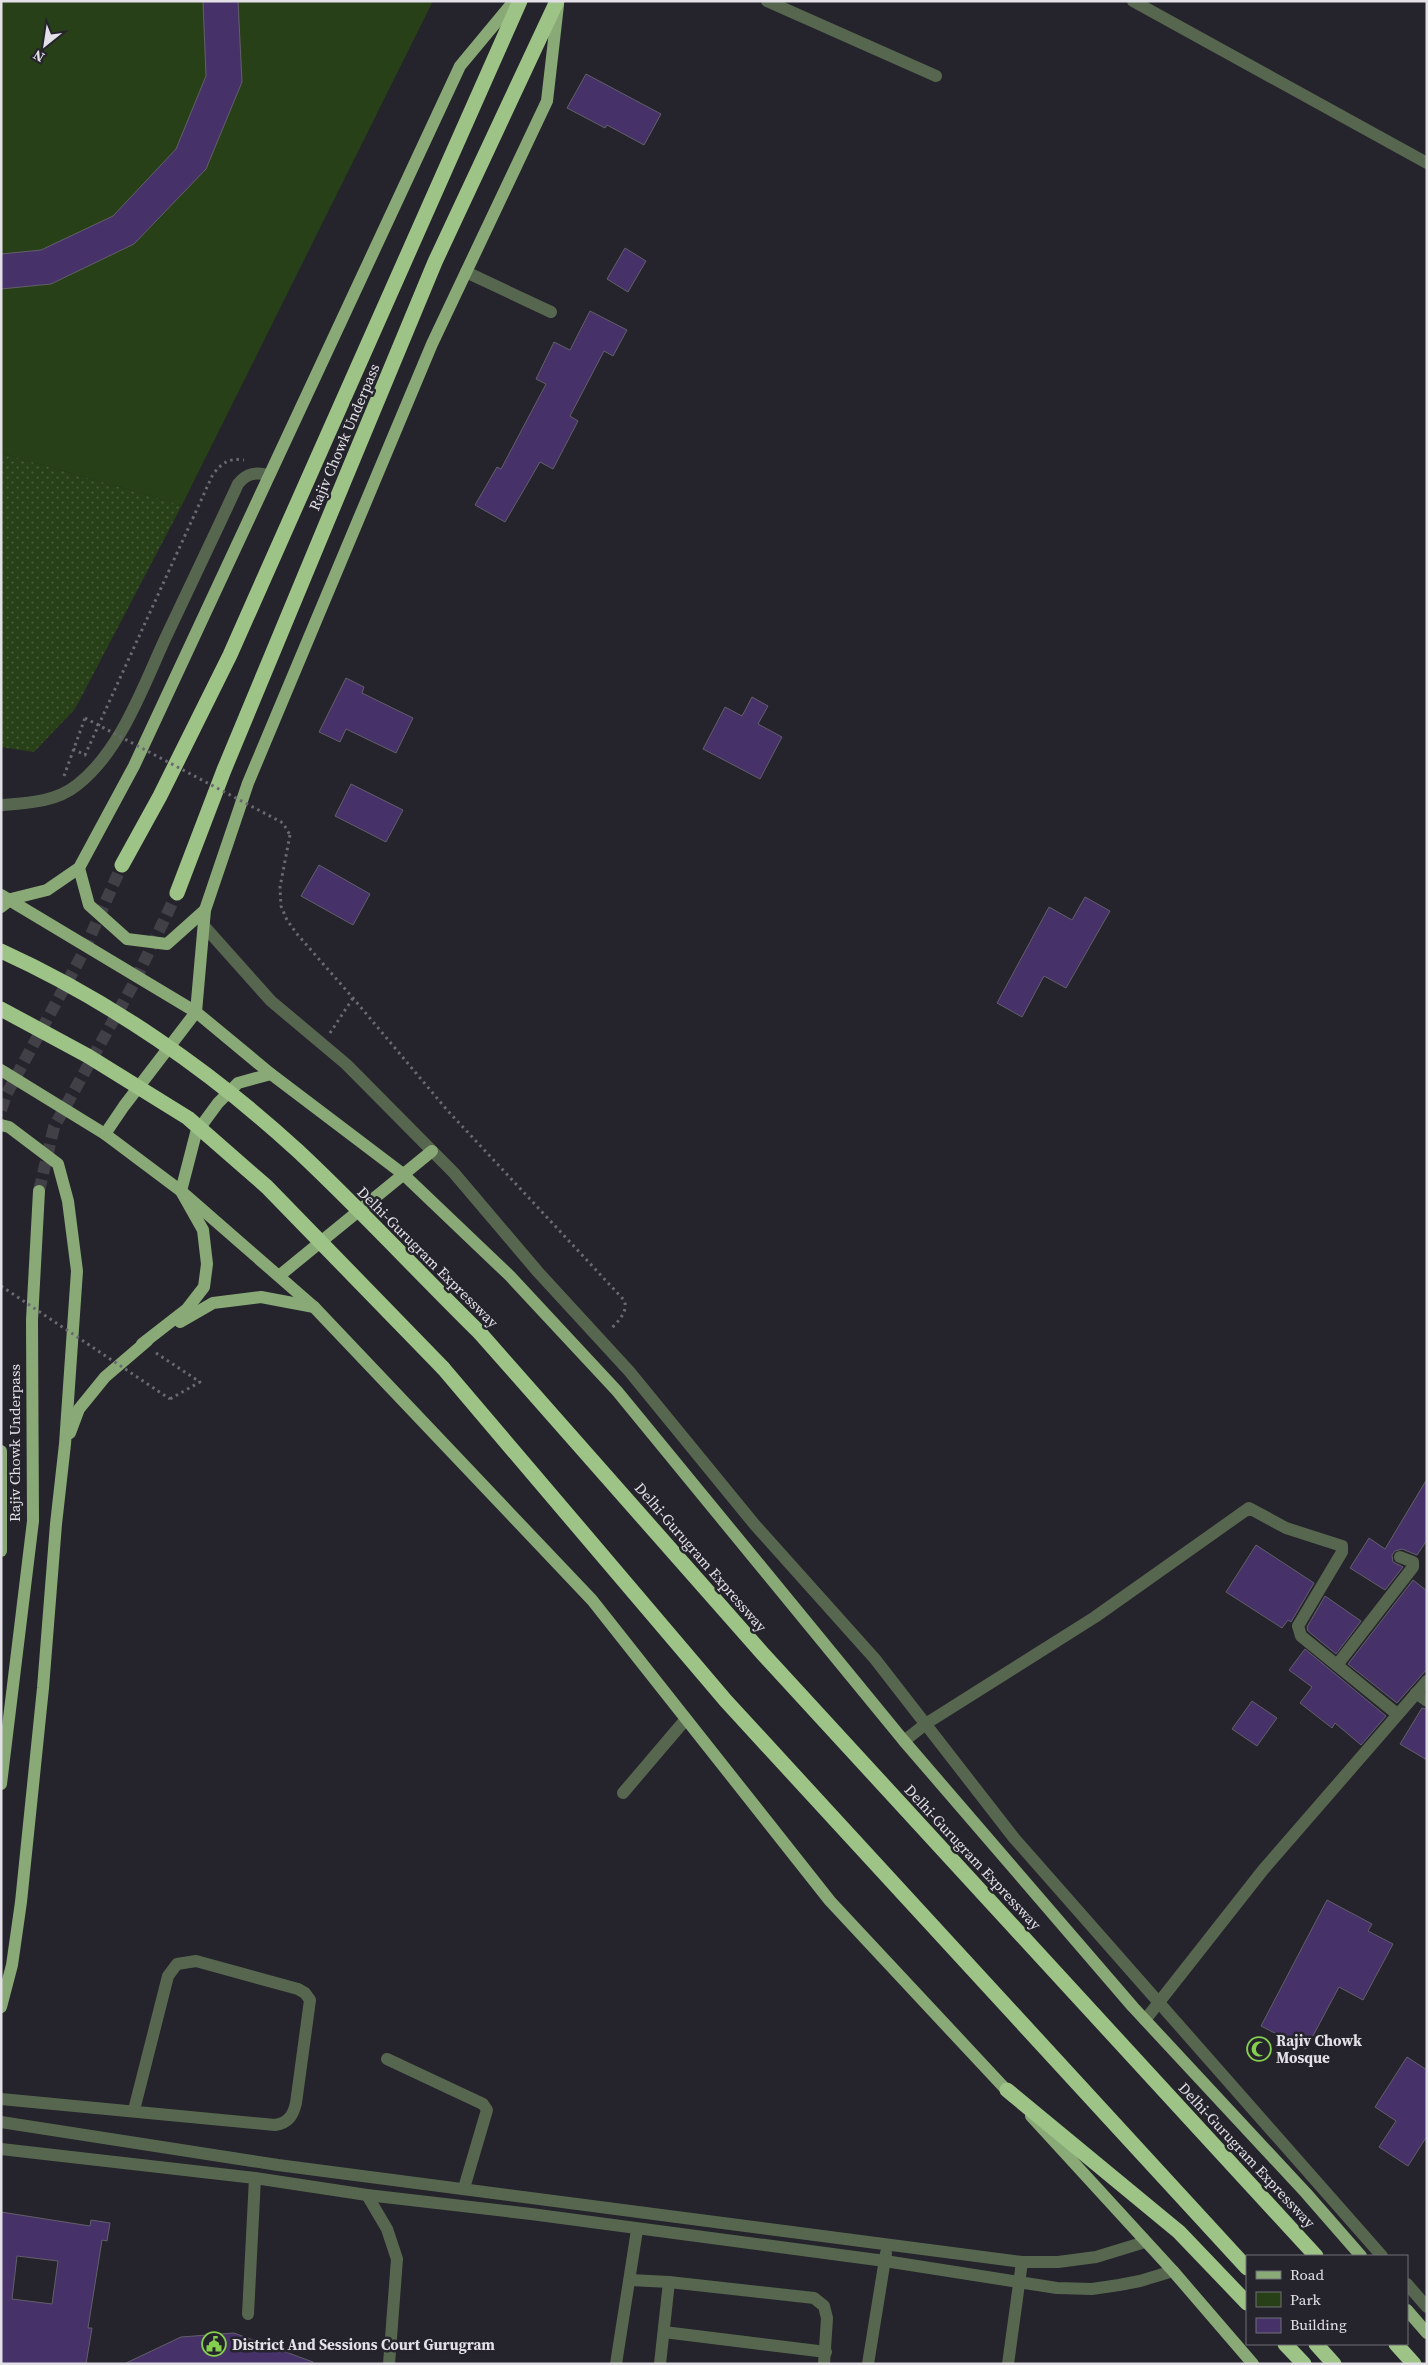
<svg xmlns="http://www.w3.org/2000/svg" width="1428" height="2365" font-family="'Source Serif 4',serif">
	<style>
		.green { fill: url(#green-dots) }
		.pitch { fill: #284017 }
		.building { fill: #463268; stroke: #625f6a; fill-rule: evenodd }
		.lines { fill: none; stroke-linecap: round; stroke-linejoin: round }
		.major-tunnel { stroke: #424047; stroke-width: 12; stroke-dasharray: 12 6; stroke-linecap: butt }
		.path { stroke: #6a6870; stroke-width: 3; stroke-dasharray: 2.5 4; stroke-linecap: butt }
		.minor { stroke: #57674f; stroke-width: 12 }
		.major { stroke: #89a977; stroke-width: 12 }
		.highway { stroke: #9dc387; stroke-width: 15 }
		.path-bridge { stroke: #6a6870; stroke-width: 3; stroke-dasharray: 2.5 4; stroke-linecap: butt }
		.highway-bridge { stroke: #9dc387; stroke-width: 15 }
		.labels { text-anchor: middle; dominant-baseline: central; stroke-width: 5; stroke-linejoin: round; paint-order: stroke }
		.street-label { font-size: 15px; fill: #e3e1e7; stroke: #25232b }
		.poi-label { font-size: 15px; font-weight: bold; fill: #e3e1e7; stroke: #25232b; text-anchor: start }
	</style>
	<defs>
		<pattern id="green-dots" width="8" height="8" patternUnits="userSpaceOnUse" patternTransform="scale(1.25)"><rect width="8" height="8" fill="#284017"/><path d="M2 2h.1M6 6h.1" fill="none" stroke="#475b39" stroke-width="1.8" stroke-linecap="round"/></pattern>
	</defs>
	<rect width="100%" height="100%" fill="#25232b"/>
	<polygon class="green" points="1,453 182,505 75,709 34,752 1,747"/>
	<polygon class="pitch" points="1,1 433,1 182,505 1,453"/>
	<g class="building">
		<polygon points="203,1 238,1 242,82 206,169 134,244 51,284 1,289 1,254 41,250 113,216 176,149 206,76"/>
		<polygon points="586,74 661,114 644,145 607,125 605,128 567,108"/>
		<polygon points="625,248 646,261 628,292 607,279"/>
		<polygon points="590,311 627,330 613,356 604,351 570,416 578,421 553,469 540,462 505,522 475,505 497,467 501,469 546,384 536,379 554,342 570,350"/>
		<polygon points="346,678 364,687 362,693 413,718 396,753 346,729 340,742 319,732"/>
		<polygon points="752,697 768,706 758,724 782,737 760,779 703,749 725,707 742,716"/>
		<polygon points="351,784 403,810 386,842 335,816"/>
		<polygon points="319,865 370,894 353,925 301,896"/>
		<polygon points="1085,897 1110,911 1066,988 1044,976 1022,1017 997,1003 1049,907 1072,920"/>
		<polygon points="1427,1479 1427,1540 1417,1555 1402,1549 1395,1551 1392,1555 1393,1562 1403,1567 1385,1590 1350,1568 1369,1538 1385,1549"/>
		<polygon points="1256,1545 1314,1583 1291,1622 1288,1620 1282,1628 1226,1592"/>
		<polygon points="1413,1580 1427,1591 1427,1669 1397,1703 1348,1664"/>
		<polygon points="1325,1596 1361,1621 1336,1654 1308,1631 1307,1627"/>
		<polygon points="1305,1649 1386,1716 1361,1745 1335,1723 1332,1728 1300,1703 1312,1687 1289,1670"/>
		<polygon points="1252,1701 1277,1718 1257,1746 1232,1729"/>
		<polygon points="1422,1708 1427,1709 1427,1760 1400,1744"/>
		<polygon points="1327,1900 1372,1924 1368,1931 1393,1944 1363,2000 1339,1987 1306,2049 1261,2026"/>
		<polygon points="1407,2057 1427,2070 1427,2136 1408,2166 1379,2147 1396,2121 1375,2107"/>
		<path d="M1,2212L90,2226L91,2220L110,2223L107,2241L102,2240L88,2328H92L86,2364H1ZM17,2256L58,2261L52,2304L12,2299Z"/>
		<polygon points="234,2333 313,2362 313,2364 124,2364 181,2337"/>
	</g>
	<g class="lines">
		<g class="major-tunnel">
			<polyline points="1,1110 6,1095 82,955 122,865"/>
			<polyline points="39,1191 54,1127 133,985 177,893"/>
		</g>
		<g class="path">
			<path d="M73,749L85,755L213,474C223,462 229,458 244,460"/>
			<polyline points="64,776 85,718"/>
			<path d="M290,835L280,887L281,906L287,920L297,934L353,998L447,1110L624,1300C629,1312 617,1322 610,1330"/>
			<polyline points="330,1033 353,998"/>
			<polyline points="156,1353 200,1382 170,1399"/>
		</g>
		<g class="minor">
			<polyline points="767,1 936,76"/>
			<polyline points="1133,1 1427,163"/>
			<polyline points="466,272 551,312"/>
			<path d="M1,805C28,803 56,802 77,785C120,752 143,687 165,639C189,588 214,536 238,484C247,473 255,472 269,475"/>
			<polyline points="204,926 271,1001 346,1064 454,1173 538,1272 629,1371 755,1525 875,1659 1014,1838 1382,2256"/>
			<polyline points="1337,1665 1413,1567 1413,1562 1400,1557"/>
			<polyline points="1416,1693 1427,1701"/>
			<polyline points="904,1741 927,1723 1095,1617 1249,1508 1286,1528 1342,1546 1342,1552 1298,1626 1301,1636 1397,1714"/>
			<polyline points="623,1793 686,1719"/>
			<polyline points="1145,2020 1263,1870 1427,1681"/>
			<polyline points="387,2059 483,2104 487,2110 464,2188"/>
			<path d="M1,2099L275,2125C288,2123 293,2116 296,2103L310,2000L305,1993L298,1989L196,1961L177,1964L168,1976L134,2110"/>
			<polyline points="1,2122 278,2165 1022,2262 1058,2262 1096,2257 1145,2242"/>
			<polyline points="1,2149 255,2178 367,2195 531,2214 885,2261 1057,2288 1092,2289 1119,2285 1140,2281 1173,2271"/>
			<polyline points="367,2195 387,2229 397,2259 389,2364"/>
			<polyline points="630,2280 669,2282 814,2298 824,2306 827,2318 824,2364"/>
			<polyline points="1407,2284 1427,2307"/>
			<polyline points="248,2314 255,2178"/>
			<polyline points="664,2332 826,2352"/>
			<polyline points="616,2364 637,2230"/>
			<polyline points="660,2364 669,2282"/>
			<polyline points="868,2364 886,2253"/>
			<polyline points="1008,2364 1022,2262"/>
		</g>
		<g class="major">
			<polyline points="79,868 89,905 127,939 167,944 205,910"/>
			<polyline points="1,895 196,1012 271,1074 403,1174 510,1276 617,1391 904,1741 1133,2007 1306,2193 1361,2256"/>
			<polyline points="1,907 11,899 47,890 79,868 134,766 460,66 514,1"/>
			<polyline points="1,1070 105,1134 181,1191 314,1307 592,1600 830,1901 1012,2096"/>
			<polyline points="1,1125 9,1127 58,1164 68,1201 77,1271 65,1444 56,1524 43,1688 21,1902 12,1965 1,2007"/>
			<polyline points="105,1134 124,1106 196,1012 205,910 248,783 432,344 547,101 558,5"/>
			<polyline points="279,1276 432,1151"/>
			<polyline points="180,1322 213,1303 261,1297 314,1307"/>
			<polyline points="142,1344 187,1309 204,1287 207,1264 203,1230 181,1191 196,1133 218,1103 238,1083 271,1074"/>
			<polyline points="70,1433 79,1409 105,1377 147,1341"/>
			<polyline points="1,1451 1,1551"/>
			<polyline points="1,1784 33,1521 32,1320 39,1191"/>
			<polyline points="1031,2116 1173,2271 1253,2364"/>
			<polyline points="1407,2310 1427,2333"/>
		</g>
		<g class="highway">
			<polyline points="122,865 160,796 230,655 520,1"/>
			<polyline points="177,893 224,770 435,262 557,1"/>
			<polyline points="480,1333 763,1654 1316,2256"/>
			<polyline points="443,1368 726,1701 1247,2268"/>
			<polyline points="1007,2090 1179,2232 1247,2303"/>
			<polyline points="1285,2344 1304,2364"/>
			<polyline points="1316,2344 1334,2364"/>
			<polyline points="1396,2344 1414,2364"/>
		</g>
		<g class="path-bridge">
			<polyline points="85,718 283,823 290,835"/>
			<polyline points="1,1286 170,1399"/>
		</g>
		<g class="highway-bridge">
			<path d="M1,951C109,1000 211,1071 298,1151C360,1209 419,1273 480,1333"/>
			<polyline points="1,1009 88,1056 188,1118 267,1187 443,1368"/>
		</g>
	</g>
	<defs>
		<g id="mosque-ring" transform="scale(1.25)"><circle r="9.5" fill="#25232b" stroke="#84d04e" stroke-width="1.5"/><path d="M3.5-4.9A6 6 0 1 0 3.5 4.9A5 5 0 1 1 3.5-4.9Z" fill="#84d04e"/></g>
		<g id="civic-ring" transform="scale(1.25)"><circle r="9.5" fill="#25232b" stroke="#84d04e" stroke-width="1.5"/><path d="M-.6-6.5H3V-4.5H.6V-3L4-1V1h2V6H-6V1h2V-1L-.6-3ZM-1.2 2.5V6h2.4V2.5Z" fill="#84d04e"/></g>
	</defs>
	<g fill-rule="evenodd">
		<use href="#mosque-ring" x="1259" y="2049"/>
		<use href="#civic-ring" x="214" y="2344"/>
	</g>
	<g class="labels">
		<g class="street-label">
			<text transform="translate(344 437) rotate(-67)">Rajiv Chowk Underpass</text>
			<text transform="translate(428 1257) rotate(45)">Delhi-Gurugram Expressway</text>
			<text transform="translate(14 1443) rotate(-90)">Rajiv Chowk Underpass</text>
			<text transform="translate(701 1557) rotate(49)">Delhi-Gurugram Expressway</text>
			<text transform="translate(973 1857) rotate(47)">Delhi-Gurugram Expressway</text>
			<text transform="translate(1247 2155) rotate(47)">Delhi-Gurugram Expressway</text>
		</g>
		<g class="poi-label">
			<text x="1276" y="2040">Rajiv Chowk<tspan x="1276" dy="17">Mosque</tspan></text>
			<text x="232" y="2344">District And Sessions Court Gurugram</text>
		</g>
	</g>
	<rect width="1428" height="2365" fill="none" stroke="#e3e1e7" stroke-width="5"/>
	<rect x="1246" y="2255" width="162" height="90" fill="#25232b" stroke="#716f76"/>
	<rect x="1256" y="2271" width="25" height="8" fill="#89a977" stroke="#716f76"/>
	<text x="1290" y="2280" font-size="15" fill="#e3e1e7">Road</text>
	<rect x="1256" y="2292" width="25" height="15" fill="#284017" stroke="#716f76"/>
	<text x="1290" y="2305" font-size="15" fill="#e3e1e7">Park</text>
	<rect x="1256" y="2318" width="25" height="15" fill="#463268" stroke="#716f76"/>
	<text x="1290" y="2330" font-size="15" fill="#e3e1e7">Building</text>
	<g transform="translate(45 45) rotate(210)" stroke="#25232b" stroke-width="4" paint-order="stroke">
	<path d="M0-4L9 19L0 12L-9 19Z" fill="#e3e1e7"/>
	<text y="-8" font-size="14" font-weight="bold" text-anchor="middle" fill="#e3e1e7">N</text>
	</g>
</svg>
